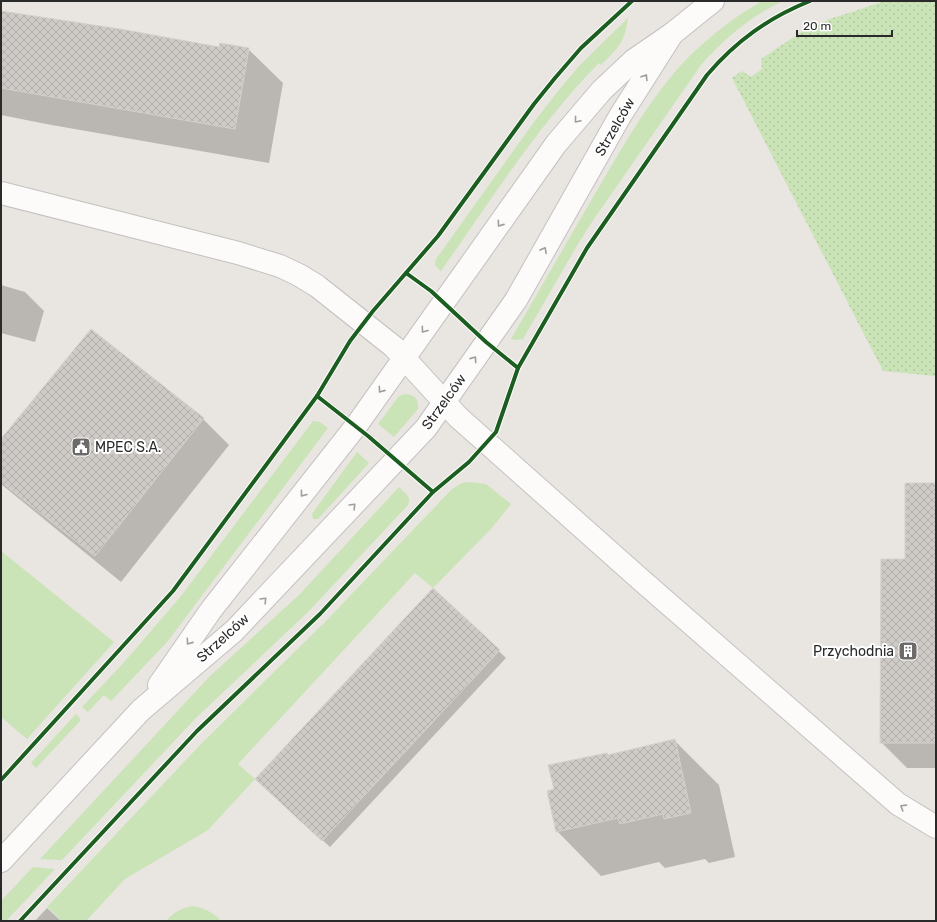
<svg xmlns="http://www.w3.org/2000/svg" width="937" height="922" font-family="Rubik,sans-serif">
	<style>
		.grass { fill: #cae4b8 }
		.park { fill: url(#park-dots) }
		.shadow { fill: #0003 }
		.building { fill: url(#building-cross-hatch); stroke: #d4d1cc }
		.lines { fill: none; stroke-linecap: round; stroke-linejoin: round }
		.minor-casing { stroke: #c3c1c1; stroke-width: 24 }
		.minor { stroke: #fcfbfa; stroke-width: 22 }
		.cycleway-casing { stroke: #fff; stroke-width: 6 }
		.cycleway { stroke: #1b5e20; stroke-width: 4 }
		.oneway { stroke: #9e9d9c }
		.labels { text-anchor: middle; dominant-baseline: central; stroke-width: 4; stroke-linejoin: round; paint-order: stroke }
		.street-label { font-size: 14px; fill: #2a2a2a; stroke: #fff }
		.poi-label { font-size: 14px; fill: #2a2a2a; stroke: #fff; text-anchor: start }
	</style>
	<defs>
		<pattern id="park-dots" width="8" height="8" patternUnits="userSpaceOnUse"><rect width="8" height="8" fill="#cae4b8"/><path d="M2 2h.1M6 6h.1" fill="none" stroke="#aec49e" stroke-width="1.8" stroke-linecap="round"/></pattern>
		<pattern id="building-cross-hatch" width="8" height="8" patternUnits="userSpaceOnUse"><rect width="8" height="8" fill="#cecbc7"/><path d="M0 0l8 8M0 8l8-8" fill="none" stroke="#b1aeab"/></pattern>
	</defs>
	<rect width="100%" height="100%" fill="#e9e5e0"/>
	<g class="grass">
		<path d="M762,1H783C752,15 724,39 701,65L594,219L578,244L523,339L515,340L511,339C537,294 563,249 589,204C615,160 640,114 673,74C698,45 729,20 762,1Z"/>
		<path d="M628,18C625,43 617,49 601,65L599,63C538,125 491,200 441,271L435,265L436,259L531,126L558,91L580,65Z"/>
		<path d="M405,394C415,395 419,399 418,409L394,437L378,424L399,396Z"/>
		<polygon points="313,421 320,422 328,428 168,641 111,701 104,695 88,712 82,707 127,659 181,596"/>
		<polygon points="357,452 369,463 318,519 313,519 312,514"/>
		<polygon points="469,482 486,484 511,504 491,529 433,588 415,573 238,764 255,779 208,830 125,879 86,921 62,921 47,907 201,744 328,619 452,489 462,483"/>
		<path d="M399,487C405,493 412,497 408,505L308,612L196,718L62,860L40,859L210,676L299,595Z"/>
		<polygon points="1,551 114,642 27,739 1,717"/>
		<polygon points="76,714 81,720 36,768 31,763"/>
		<polygon points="33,867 55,869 6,921 1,921 1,901"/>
		<path d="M193,906C204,908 213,912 221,921H166C174,912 181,908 193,906Z"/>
	</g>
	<polygon class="park" points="885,1 936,1 936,376 883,371 732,78 742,71 751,77 762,69 761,59 800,33 830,19"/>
	<g class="shadow">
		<polygon points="1,12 220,48 248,49 283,83 269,163 46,124 1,115"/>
		<polygon points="1,285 25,292 44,311 35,342 1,333"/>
		<polygon points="203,419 229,445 121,582 1,484 1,441"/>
		<polygon points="936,484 936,768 907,768 881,742 906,560"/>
		<polygon points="433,589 506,658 330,847 264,786"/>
		<polygon points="674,740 719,785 735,857 709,863 705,859 665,868 659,862 601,876 557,831 555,790 607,754 609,756"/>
		<polygon points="47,908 61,921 35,921"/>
	</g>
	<g class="building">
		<polygon points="1,11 120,29 219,47 220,43 249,48 235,129 1,88"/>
		<polygon points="91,329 204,418 95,556 1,482 1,439"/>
		<polygon points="905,483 936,483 936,743 880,743 881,559 905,559"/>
		<polygon points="433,588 500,650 322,841 255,779"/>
		<polygon points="675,739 691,813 664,819 663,814 620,824 618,818 556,832 547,791 554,789 548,765 607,753 608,755"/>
	</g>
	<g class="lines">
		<g class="minor-casing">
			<g id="minor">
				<polyline points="1,193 238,253 280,266 299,275 317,286 394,347 458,417 640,579 898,804 936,827"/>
				<polyline points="159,685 211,610 356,426 556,144 602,90 634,60 672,34 713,1"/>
				<polyline points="1,861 141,710 234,631 426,428 516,300 620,116 672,34"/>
			</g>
		</g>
		<use href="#minor" class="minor"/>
		<g class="cycleway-casing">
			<g id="cycleway">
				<polyline points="406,273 431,291 486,342 518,368"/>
				<polyline points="317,396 368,436 433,492"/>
				<polyline points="1,780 173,591 317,396 350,341 373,311 438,236 534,104 555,78 581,48 632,1"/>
				<path d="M20,921L197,731L320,614L433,492L469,462L496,432L518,368L587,248L707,75C736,41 768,18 810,1"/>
			</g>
		</g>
		<use href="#cycleway" class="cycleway"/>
	</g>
	<defs><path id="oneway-chevron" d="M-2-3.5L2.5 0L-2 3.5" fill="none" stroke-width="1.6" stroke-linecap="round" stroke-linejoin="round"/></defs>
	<g class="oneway">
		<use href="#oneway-chevron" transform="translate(645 77) rotate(-58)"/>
		<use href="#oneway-chevron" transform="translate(577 120) rotate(130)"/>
		<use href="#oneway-chevron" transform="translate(500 224) rotate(125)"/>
		<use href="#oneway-chevron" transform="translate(544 250) rotate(-61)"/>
		<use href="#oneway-chevron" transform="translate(424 330) rotate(126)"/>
		<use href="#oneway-chevron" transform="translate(474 359) rotate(-55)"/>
		<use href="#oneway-chevron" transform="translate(381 390) rotate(125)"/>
		<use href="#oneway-chevron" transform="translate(303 494) rotate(128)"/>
		<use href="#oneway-chevron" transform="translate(353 506) rotate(-46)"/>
		<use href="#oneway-chevron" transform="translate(264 600) rotate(-46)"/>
		<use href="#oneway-chevron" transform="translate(189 642) rotate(125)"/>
		<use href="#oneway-chevron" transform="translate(903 807) rotate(-148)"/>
	</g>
	<defs>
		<g id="civic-square" transform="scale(1)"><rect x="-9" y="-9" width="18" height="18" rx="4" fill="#6d6b6a" stroke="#fff"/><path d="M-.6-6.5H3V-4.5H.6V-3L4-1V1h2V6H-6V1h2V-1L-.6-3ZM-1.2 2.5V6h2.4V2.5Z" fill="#fff"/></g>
		<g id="building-square" transform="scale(1)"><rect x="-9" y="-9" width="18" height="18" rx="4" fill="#6d6b6a" stroke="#fff"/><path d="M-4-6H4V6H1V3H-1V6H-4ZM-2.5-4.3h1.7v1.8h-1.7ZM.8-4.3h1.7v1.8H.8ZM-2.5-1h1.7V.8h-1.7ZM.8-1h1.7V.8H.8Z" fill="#fff"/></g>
	</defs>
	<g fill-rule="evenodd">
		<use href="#civic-square" x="81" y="447"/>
		<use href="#building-square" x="908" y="651"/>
	</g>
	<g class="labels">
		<g class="street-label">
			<text transform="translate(615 127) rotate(-60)">Strzelców</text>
			<text transform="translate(444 402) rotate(-54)">Strzelców</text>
			<text transform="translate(223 638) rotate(-42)">Strzelców</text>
		</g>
		<g class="poi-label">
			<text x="95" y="447">MPEC S.A.</text>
			<text x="894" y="651" text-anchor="end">Przychodnia</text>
		</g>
	</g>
	<rect width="937" height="922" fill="none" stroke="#2a2a2a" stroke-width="4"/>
	<path d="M797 30v6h95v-6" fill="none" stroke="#2a2a2a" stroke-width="2"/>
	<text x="803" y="30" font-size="12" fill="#2a2a2a" stroke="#ffffff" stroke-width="3" paint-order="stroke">20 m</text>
</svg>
